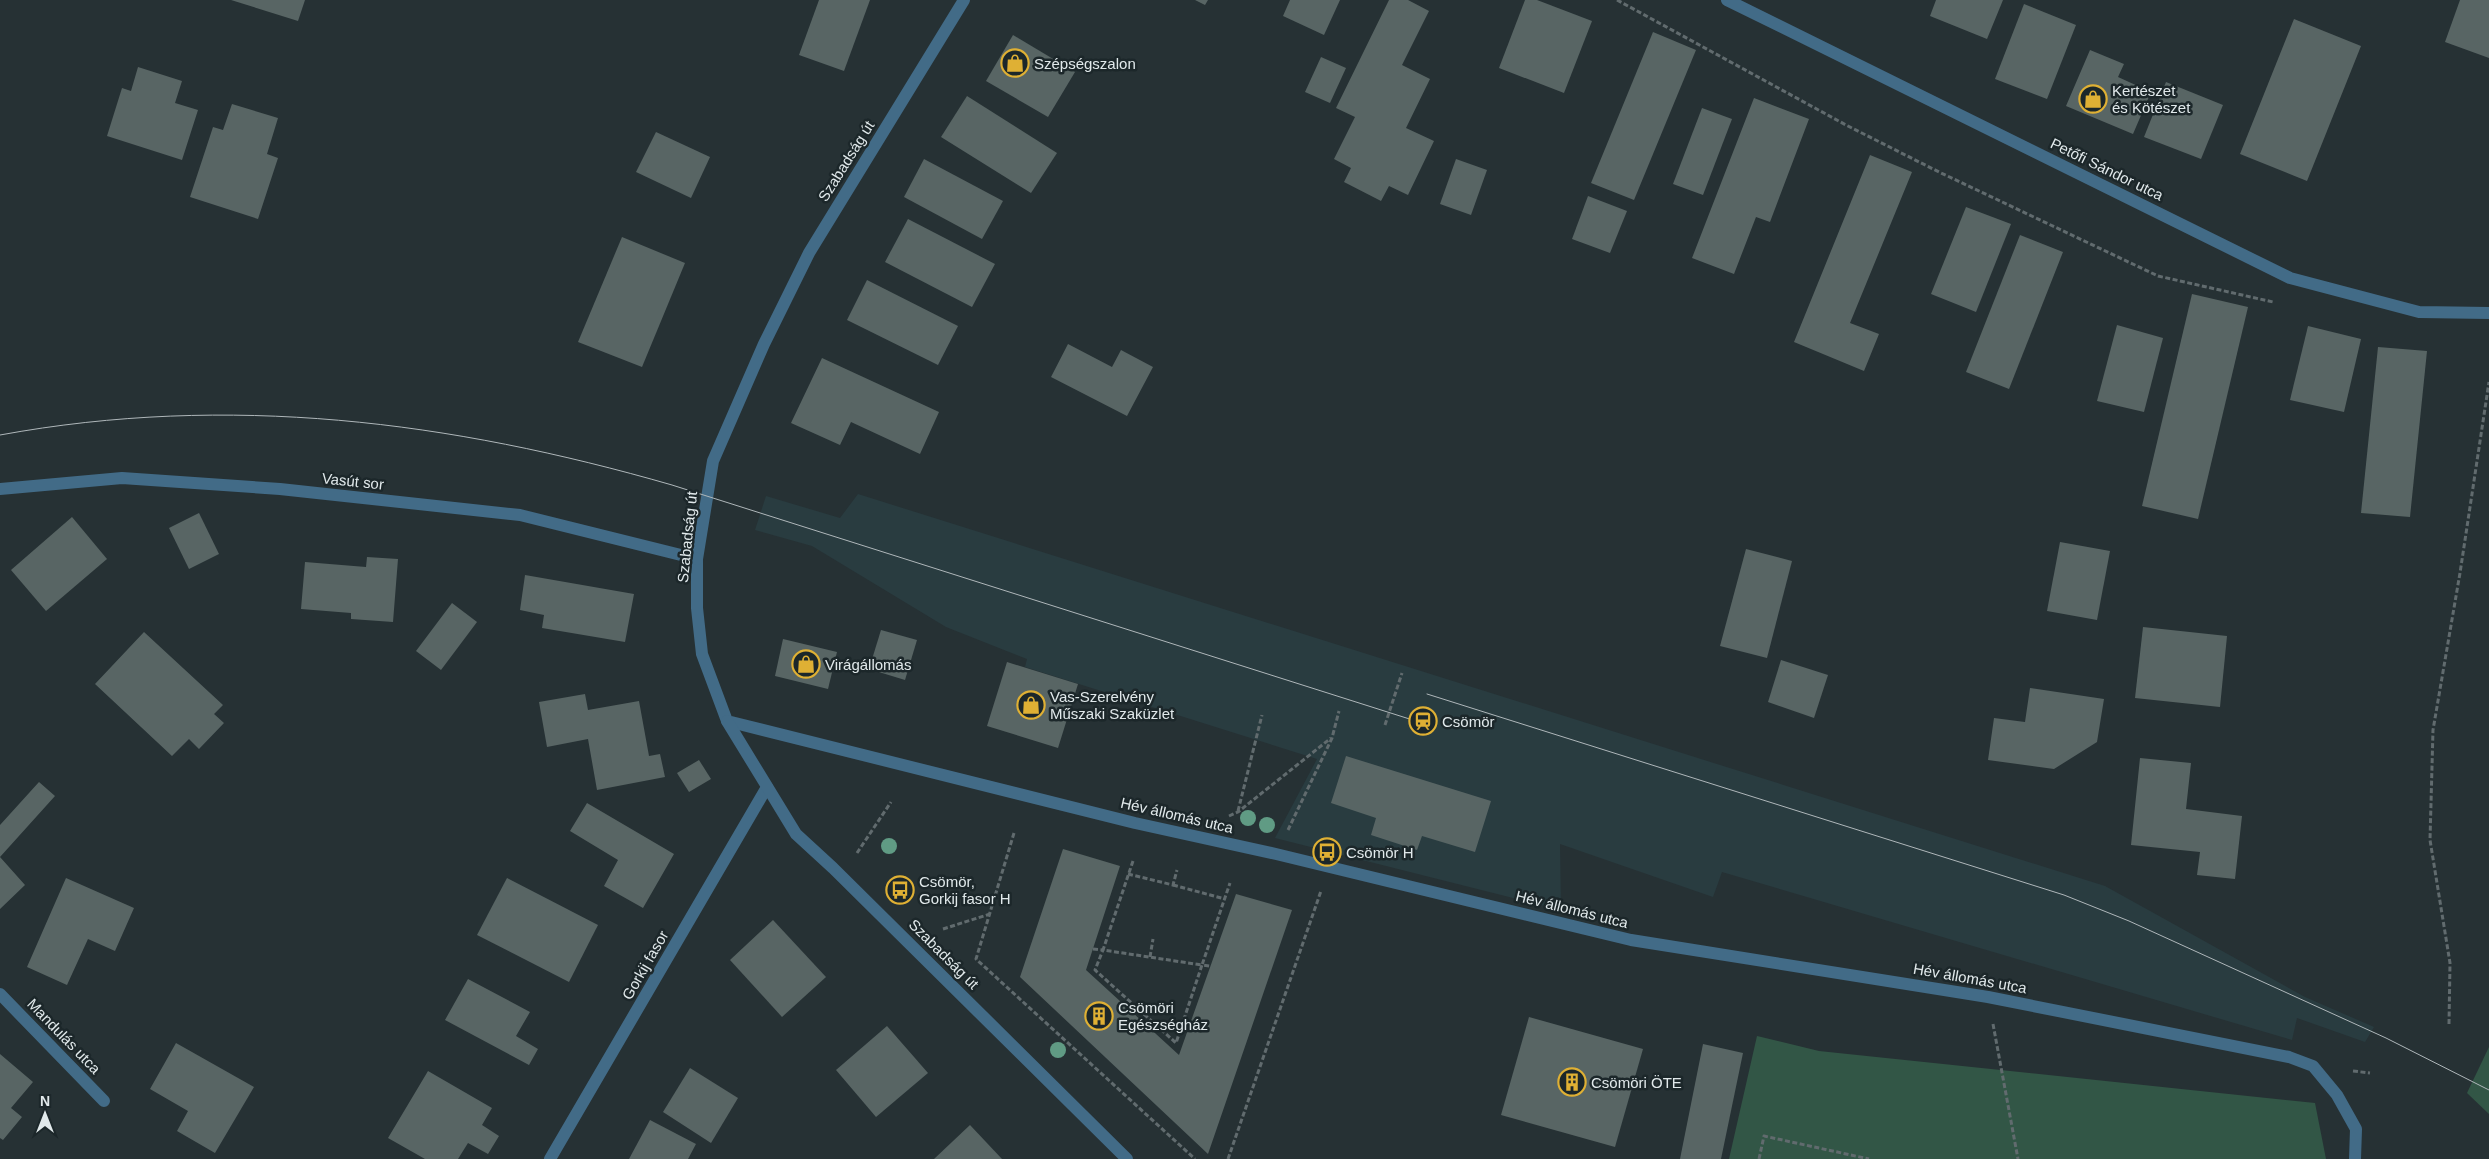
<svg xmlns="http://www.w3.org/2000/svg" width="2489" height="1159" font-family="Arial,sans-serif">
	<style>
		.built { fill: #293c40 }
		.green { fill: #325646 }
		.building { fill: #586564 }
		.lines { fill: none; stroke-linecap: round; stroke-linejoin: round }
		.path { stroke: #616b6e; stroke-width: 3; stroke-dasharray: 5 2.5; stroke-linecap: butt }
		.minor { stroke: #426b87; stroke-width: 12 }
		.tertiary { stroke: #426b87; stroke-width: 12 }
		.tram { stroke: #afb7ba; stroke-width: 1 }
		.tree { fill: #609b84 }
		.labels { text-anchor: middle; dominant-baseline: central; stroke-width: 5; stroke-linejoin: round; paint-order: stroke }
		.poi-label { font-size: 15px; fill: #e1e9eb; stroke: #1c272a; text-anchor: start }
		.street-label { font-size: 15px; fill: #e1e9eb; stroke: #1c272a }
	</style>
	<rect width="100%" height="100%" fill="#263134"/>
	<polygon class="built" points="858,494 2105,886 2305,997 2374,1027 2365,1042 2297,1018 2292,1040 1722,872 1713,897 1560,844 1561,910 1275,838 1317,759 1025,667 1027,659 946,627 812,546 755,530 766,496 840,518"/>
	<g class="green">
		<polygon points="1757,1036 1819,1051 2315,1103 2326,1159 1729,1159"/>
		<polygon points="2489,1047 2489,1114 2467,1093"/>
	</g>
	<g class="building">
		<polygon points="231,0 305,0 298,21"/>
		<polygon points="819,0 870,0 844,71 799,55"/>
		<polygon points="1195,0 1208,0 1205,5"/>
		<polygon points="1290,0 1340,0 1324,35 1283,16"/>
		<polygon points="1389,0 1408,0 1429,11 1402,65 1430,79 1406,128 1434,141 1408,195 1389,186 1381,201 1344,182 1351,168 1334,159 1355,117 1336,108"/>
		<polygon points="1525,0 1537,0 1592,21 1564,93 1499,68"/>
		<polygon points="1936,0 2003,0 1987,39 1930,16"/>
		<polygon points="2460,0 2489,0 2489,58 2445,42"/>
		<polygon points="2024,4 2076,25 2047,99 1995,79"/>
		<polygon points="2294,19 2361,46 2307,181 2240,154"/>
		<polygon points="1653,32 1696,50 1634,200 1591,183"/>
		<polygon points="1013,35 1075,72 1048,117 986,81"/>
		<polygon points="2090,50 2124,64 2118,77 2151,92 2133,134 2066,106"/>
		<polygon points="1321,57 1346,68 1330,103 1305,92"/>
		<polygon points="138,67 182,81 175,103 198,110 182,160 107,136 122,88 131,91"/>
		<polygon points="2166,82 2223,105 2201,159 2144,137"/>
		<polygon points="967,96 1057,153 1031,193 941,137"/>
		<polygon points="1754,98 1809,119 1770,222 1756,217 1734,274 1692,258"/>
		<polygon points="232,104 278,118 267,154 278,158 258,219 190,197 213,127 223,130"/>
		<polygon points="1702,108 1732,119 1703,195 1673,184"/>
		<polygon points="656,132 710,157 691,198 636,172"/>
		<polygon points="1870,155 1912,172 1850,323 1879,334 1864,371 1794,342"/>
		<polygon points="924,159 1003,201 982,239 904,197"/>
		<polygon points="1456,159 1487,170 1471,215 1440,204"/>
		<polygon points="1588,196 1627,211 1610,253 1572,239"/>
		<polygon points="1966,207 2011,224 1976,312 1931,294"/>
		<polygon points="908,219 995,264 972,307 885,262"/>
		<polygon points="2020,235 2063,252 2009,389 1966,372"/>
		<polygon points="622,237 685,263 642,367 578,342"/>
		<polygon points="867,280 958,326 938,365 847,320"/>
		<polygon points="2192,294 2248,307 2198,519 2142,506"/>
		<polygon points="2117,325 2163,338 2144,412 2097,401"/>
		<polygon points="2308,326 2361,339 2344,412 2290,400"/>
		<polygon points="1068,344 1112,367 1121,350 1153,367 1127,416 1051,377"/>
		<polygon points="2378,347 2427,351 2410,517 2361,513"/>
		<polygon points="822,358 939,412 920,454 851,422 840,445 791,423"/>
		<polygon points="199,513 219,554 189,569 169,528"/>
		<polygon points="72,517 107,559 46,611 11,570"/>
		<polygon points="2060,542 2110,551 2097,620 2047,611"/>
		<polygon points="1746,549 1792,561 1767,658 1720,646"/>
		<polygon points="367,557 398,559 393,622 351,619 351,613 301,609 305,562 366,567"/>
		<polygon points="525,575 634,594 625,642 542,628 544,615 520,610"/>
		<polygon points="452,603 477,622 441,670 416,651"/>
		<polygon points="2143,627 2227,636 2220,707 2135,698"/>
		<polygon points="881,630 917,640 905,680 869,669"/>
		<polygon points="144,632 223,705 214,714 224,723 199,749 189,739 172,756 95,684"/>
		<polygon points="783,639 837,652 828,689 775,676"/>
		<polygon points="1781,660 1828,675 1814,718 1768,702"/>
		<polygon points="1007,662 1078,684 1058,748 987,726"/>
		<polygon points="2030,688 2104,699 2097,742 2054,769 1988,760 1994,718 2025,722"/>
		<polygon points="585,694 588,710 639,701 649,756 660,754 665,777 597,790 588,739 547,747 539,702"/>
		<polygon points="1346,756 1491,801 1475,852 1422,836 1417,850 1371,835 1376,818 1331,803"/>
		<polygon points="2140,758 2191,763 2186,809 2242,816 2235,879 2197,875 2200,852 2131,845"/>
		<polygon points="699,760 711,779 689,792 677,773"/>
		<polygon points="39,782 55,796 0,857 25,885 0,909 0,825"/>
		<polygon points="587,803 674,854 643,908 604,886 618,860 570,831"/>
		<polygon points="1063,849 1120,866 1086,970 1179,1055 1236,894 1292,910 1208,1154 1020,977"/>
		<polygon points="66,878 134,908 115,951 88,939 67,985 27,967"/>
		<polygon points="507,878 598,925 569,982 477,935"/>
		<polygon points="773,920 826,977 782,1017 730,960"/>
		<polygon points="468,979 530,1012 516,1036 538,1049 529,1065 445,1020"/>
		<polygon points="1529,1017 1643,1049 1615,1147 1501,1115"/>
		<polygon points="887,1026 928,1073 876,1117 836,1070"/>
		<polygon points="176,1043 254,1087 215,1153 177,1131 188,1111 150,1089"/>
		<polygon points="1703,1044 1743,1053 1721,1159 1680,1159"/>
		<polygon points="0,1054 33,1082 11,1108 22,1117 3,1140 0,1138"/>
		<polygon points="690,1068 738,1098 711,1143 663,1112"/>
		<polygon points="428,1071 492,1108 482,1125 499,1136 488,1154 468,1143 458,1159 425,1159 388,1138"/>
		<polygon points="650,1120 696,1144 688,1159 629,1159"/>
		<polygon points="970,1125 1002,1159 934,1159"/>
	</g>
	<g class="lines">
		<g class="path">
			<polyline points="1617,0 1846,125 1939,172 2158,276 2273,302"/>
			<polyline points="1385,725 1402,673"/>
			<polyline points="1238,811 1262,715"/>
			<polyline points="1229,816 1238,812 1331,738"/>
			<polyline points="1288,830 1332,738 1339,711"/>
			<polyline points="1014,833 976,959 1195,1159"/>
			<polyline points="857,853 891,802"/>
			<polyline points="1133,861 1103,950 1202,965 1230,883"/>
			<polyline points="1128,874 1173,885 1177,870"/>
			<polyline points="1173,885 1225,899"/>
			<polyline points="943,929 990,914"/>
			<polyline points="1093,949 1103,950 1095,970 1176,1043 1202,965 1210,966"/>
			<polyline points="1150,957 1153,939"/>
			<polyline points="1993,1024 2018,1159"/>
			<polyline points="2449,1024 2450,963 2430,840 2433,730 2460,573 2489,382"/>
			<polyline points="2353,1071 2370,1073"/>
			<polyline points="1228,1159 1321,891"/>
			<polyline points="1759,1159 1764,1136 1869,1159"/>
		</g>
		<g class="minor">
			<polyline points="964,0 809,253 764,344 713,461 697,559 697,608 702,654 727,721 1135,823 1276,854 1631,940 1988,997 2289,1057 2313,1066 2337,1095 2356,1129 2355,1159"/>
			<polyline points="1727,0 2290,278 2419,312 2489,313"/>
			<polyline points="0,489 122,478 280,489 520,515 697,559"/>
			<polyline points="0,994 104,1101"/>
			<polyline points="550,1159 767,787"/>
		</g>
		<polyline class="tertiary" points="727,721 796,834 833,868 1127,1159"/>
		<g class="tram">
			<path d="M0,435C229,393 450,421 672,485L1419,722"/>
			<polyline points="1427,694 2064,895 2129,921 2386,1038 2489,1090"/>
		</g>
	</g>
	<g class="tree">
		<circle cx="1248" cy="818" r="8"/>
		<circle cx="1267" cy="825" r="8"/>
		<circle cx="889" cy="846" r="8"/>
		<circle cx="1058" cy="1050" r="8"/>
	</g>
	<defs>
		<g id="shop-ring" transform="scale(1.4375)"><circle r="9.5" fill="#1c272a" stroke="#dfb034" stroke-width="1.5"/><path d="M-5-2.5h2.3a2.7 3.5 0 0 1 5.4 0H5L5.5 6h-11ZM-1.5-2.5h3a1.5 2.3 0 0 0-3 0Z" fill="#dfb034"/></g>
		<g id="station-ring" transform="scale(1.4375)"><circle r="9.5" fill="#1c272a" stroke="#dfb034" stroke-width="1.5"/><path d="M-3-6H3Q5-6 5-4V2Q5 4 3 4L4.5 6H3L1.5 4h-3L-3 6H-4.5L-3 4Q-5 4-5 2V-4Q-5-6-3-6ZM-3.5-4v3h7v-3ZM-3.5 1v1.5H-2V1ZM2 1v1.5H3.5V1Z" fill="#dfb034"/></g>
		<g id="bus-ring" transform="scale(1.4375)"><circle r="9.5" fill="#1c272a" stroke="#dfb034" stroke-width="1.5"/><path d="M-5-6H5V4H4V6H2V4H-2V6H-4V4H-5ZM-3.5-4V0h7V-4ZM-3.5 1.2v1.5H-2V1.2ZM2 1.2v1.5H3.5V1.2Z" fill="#dfb034"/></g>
		<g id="building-ring" transform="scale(1.4375)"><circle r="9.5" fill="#1c272a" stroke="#dfb034" stroke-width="1.5"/><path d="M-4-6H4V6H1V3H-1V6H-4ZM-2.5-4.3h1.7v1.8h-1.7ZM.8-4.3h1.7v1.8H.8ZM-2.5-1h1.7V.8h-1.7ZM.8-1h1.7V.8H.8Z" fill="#dfb034"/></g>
	</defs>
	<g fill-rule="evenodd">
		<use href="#shop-ring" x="1015" y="63"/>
		<use href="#shop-ring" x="2093" y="99"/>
		<use href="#shop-ring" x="806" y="664"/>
		<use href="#shop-ring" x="1031" y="705"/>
		<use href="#station-ring" x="1423" y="721"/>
		<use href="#bus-ring" x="1327" y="852"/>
		<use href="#bus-ring" x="900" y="890"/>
		<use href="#building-ring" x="1099" y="1016"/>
		<use href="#building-ring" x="1572" y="1082"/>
	</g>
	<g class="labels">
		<g class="poi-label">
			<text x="1034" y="63">Szépségszalon</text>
			<text x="2112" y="90">Kertészet<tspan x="2112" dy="17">és Kötészet</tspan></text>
			<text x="825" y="664">Virágállomás</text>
			<text x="1050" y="696">Vas-Szerelvény<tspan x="1050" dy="17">Műszaki Szaküzlet</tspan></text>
			<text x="1442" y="721">Csömör</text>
			<text x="1346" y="852">Csömör H</text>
			<text x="919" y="881">Csömör,<tspan x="919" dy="17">Gorkij fasor H</tspan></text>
			<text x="1118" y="1007">Csömöri<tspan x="1118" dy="17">Egészségház</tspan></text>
			<text x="1591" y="1082">Csömöri ÖTE</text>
		</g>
		<g class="street-label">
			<text transform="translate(846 161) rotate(-58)">Szabadság út</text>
			<text transform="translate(2107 169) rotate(26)">Petőfi Sándor utca</text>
			<text transform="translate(353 481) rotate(6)">Vasút sor</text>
			<text transform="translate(687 537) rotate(-84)">Szabadság út</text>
			<text transform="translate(1177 815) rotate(13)">Hév állomás utca</text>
			<text transform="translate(1572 909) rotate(14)">Hév állomás utca</text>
			<text transform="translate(944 954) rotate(45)">Szabadság út</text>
			<text transform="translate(645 965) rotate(-60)">Gorkij fasor</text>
			<text transform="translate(1970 978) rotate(10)">Hév állomás utca</text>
			<text transform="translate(64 1036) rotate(46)">Mandulás utca</text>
		</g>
	</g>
	<g transform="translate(45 1114)" stroke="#1c272a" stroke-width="4" paint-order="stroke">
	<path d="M0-4L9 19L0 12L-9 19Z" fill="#e1e9eb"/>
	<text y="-8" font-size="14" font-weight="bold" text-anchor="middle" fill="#e1e9eb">N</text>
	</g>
</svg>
